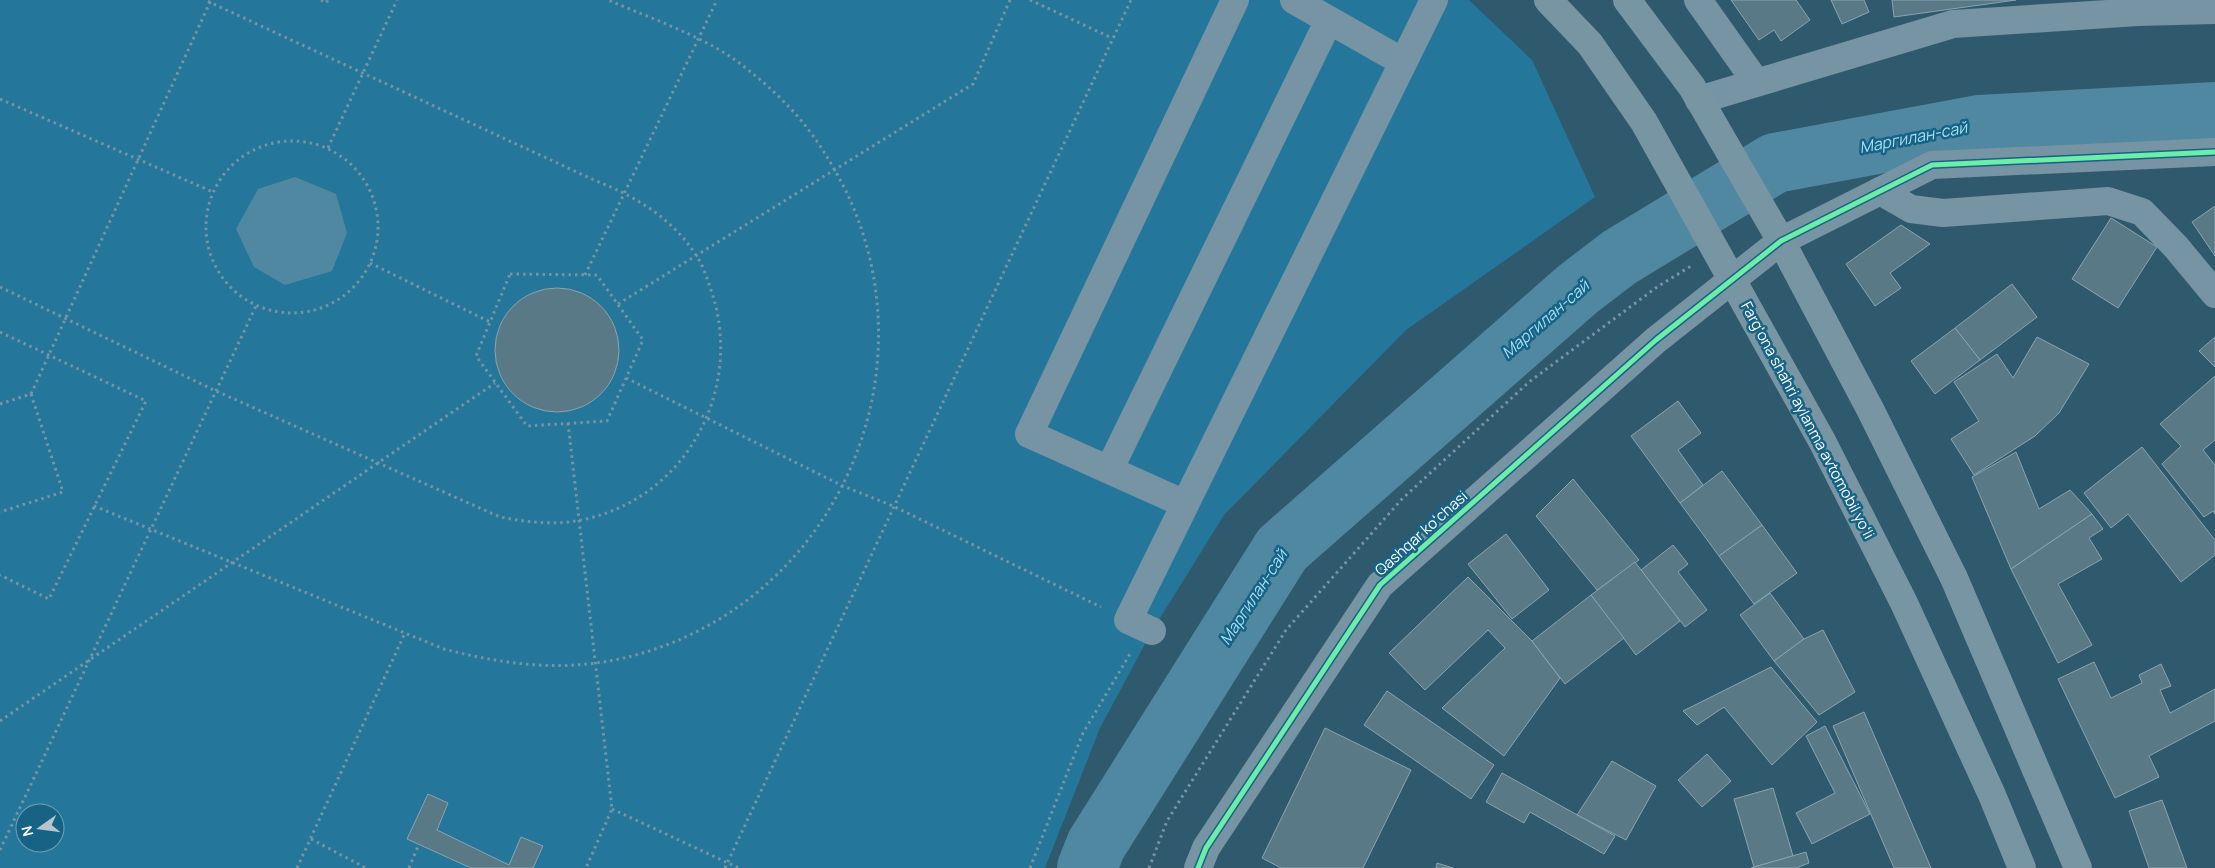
<svg xmlns="http://www.w3.org/2000/svg" width="2215" height="868" font-family="Manrope,sans-serif">
	<style>
		.green { fill: #24779b; fill-rule: evenodd }
		.water { fill: #5188a1 }
		.lines { fill: none; stroke-linecap: round; stroke-linejoin: round }
		.river { stroke: #5188a1; stroke-width: 60 }
		.building { fill: #597987; stroke: #8aa4b0 }
		.path { stroke: #7694a3; stroke-width: 3; stroke-dasharray: 2.5 4; stroke-linecap: butt }
		.minor { stroke: #7694a3; stroke-width: 28 }
		.highway { stroke: #7895a3; stroke-width: 28 }
		.cycleway-casing { stroke: #166386; stroke-width: 8 }
		.cycleway { stroke: #6deda7; stroke-width: 5 }
		.labels { text-anchor: middle; dominant-baseline: central; stroke-width: 5; stroke-linejoin: round; paint-order: stroke }
		.street-label { font-size: 15px; fill: #fff; stroke: #166386 }
		.water-label { font-size: 16px; font-style: italic; fill: #a7dff5; stroke: #166386 }
	</style>
	<rect width="100%" height="100%" fill="#2f596d"/>
	<path class="green" d="M0,0H1469L1532,60L1595,197L1406,330L1224,515L1152,631L1100,728L1045,868H0ZM25,813H55V843H25Z"/>
	<polygon class="water" points="295,177 336,194 347,233 332,271 285,285 254,267 236,229 258,189"/>
	<g class="lines">
		<polyline class="river" points="1087,868 1096,845 1282,549 1578,289 1620,257 1775,163 1979,125 2215,112"/>
	</g>
	<g class="building">
		<polygon points="1731,0 1796,0 1810,20 1781,41 1774,30 1759,40"/>
		<polygon points="1831,0 1864,0 1869,12 1842,24"/>
		<polygon points="1892,0 2016,0 1894,17"/>
		<polygon points="2215,206 2215,256 2192,222"/>
		<polygon points="2111,218 2157,247 2118,308 2072,279"/>
		<polygon points="1901,225 1930,244 1890,273 1901,288 1875,306 1846,264"/>
		<polygon points="2012,284 2037,317 1980,360 1955,328"/>
		<circle cx="557" cy="350" r="62"/>
		<polygon points="1955,328 1980,360 1935,394 1911,361"/>
		<polygon points="2037,337 2089,364 2059,413 2035,436 1974,475 1951,439 1979,421 1954,382 1997,354 2013,378"/>
		<polygon points="2215,337 2215,367 2199,351"/>
		<polygon points="2215,376 2215,440 2203,450 2215,465 2215,514 2213,511 2204,517 2162,464 2181,446 2160,424"/>
		<polygon points="1678,401 1701,433 1678,450 1703,485 1680,503 1631,436"/>
		<polygon points="2142,447 2215,540 2215,555 2181,582 2128,514 2111,528 2084,493"/>
		<polygon points="2016,452 2039,509 2070,490 2092,514 2011,569 1972,477"/>
		<polygon points="1722,471 1762,525 1719,556 1680,503"/>
		<polygon points="1573,479 1639,560 1597,590 1536,516"/>
		<polygon points="2092,514 2103,529 2089,538 2102,559 2058,584 2092,645 2058,663 2011,569"/>
		<polygon points="1762,525 1797,573 1754,604 1719,556"/>
		<polygon points="1506,534 1549,590 1512,619 1468,564"/>
		<polygon points="1673,545 1688,564 1678,572 1707,610 1685,627 1641,570"/>
		<polygon points="1635,562 1680,621 1636,655 1591,595"/>
		<polygon points="1468,577 1532,641 1560,678 1504,756 1442,708 1505,648 1488,630 1425,690 1389,653"/>
		<polygon points="1770,593 1804,639 1774,661 1740,615"/>
		<polygon points="1591,595 1624,638 1565,684 1532,641"/>
		<polygon points="1823,630 1855,692 1819,715 1774,661 1804,639"/>
		<polygon points="2094,662 2111,698 2142,683 2139,675 2161,664 2171,686 2160,690 2170,713 2215,689 2215,721 2149,756 2159,777 2115,798 2058,679"/>
		<polygon points="1771,667 1817,722 1772,765 1724,707 1697,725 1683,711"/>
		<polygon points="1387,691 1494,765 1471,799 1364,725"/>
		<polygon points="1864,712 1931,868 1894,868 1833,726"/>
		<polygon points="1825,726 1870,814 1812,844 1796,813 1835,793 1806,736"/>
		<polygon points="1325,728 1411,770 1363,868 1281,868 1262,858"/>
		<polygon points="1707,754 1731,781 1702,807 1678,780"/>
		<polygon points="1612,761 1656,786 1626,840 1577,815"/>
		<polygon points="1502,773 1615,836 1604,854 1530,812 1524,823 1486,802"/>
		<polygon points="1773,788 1793,856 1754,867 1734,799"/>
		<polygon points="428,794 448,803 437,830 509,865 521,837 543,846 533,868 471,868 407,839"/>
		<polygon points="2162,800 2187,868 2149,868 2129,811"/>
		<polygon points="1806,852 1809,863 1796,868 1751,868"/>
		<polygon points="1437,863 1453,868 1436,868"/>
	</g>
	<g class="lines">
		<g class="path">
			<polyline points="321,0 326,3 328,0"/>
			<polyline points="1030,0 1112,38"/>
			<polyline points="0,99 213,192"/>
			<circle cx="292" cy="227" r="86"/>
			<polyline points="328,148 397,0"/>
			<polyline points="370,263 490,322"/>
			<polygon points="510,274 597,275 643,340 607,421 527,426 476,356"/>
			<polyline points="585,275 717,0"/>
			<path d="M0,287L216,391L500,517C531,523 560,526 590,518C690,493 744,385 711,290C707,278 703,265 696,255C672,218 635,196 594,180L205,0"/>
			<polyline points="618,304 973,84 1010,0"/>
			<polyline points="0,332 146,401 49,599 0,575"/>
			<polyline points="626,378 843,486 893,506 1101,607"/>
			<polyline points="31,394 211,0"/>
			<polyline points="0,404 31,394 63,492 0,512"/>
			<polyline points="568,423 612,809 586,868"/>
			<path d="M94,506L444,649C514,667 578,674 649,651C841,590 933,369 845,189C830,160 813,132 790,108C772,89 750,70 728,55C691,32 648,17 608,0"/>
			<polyline points="0,721 495,383"/>
			<polyline points="612,809 739,868"/>
			<polyline points="311,839 366,868"/>
			<polyline points="0,850 256,306"/>
			<polyline points="297,868 405,633"/>
			<polyline points="409,868 419,844"/>
			<polyline points="725,868 1131,0"/>
			<polyline points="1030,868 1083,733 1130,654"/>
			<polyline points="1149,868 1167,821 1286,630 1402,499 1529,382 1657,287 1691,266"/>
		</g>
		<g class="minor">
			<polyline points="1294,0 1403,62"/>
			<polyline points="1698,0 1756,82"/>
			<polyline points="1699,100 1953,24 2138,12 2215,10"/>
			<polyline points="1880,191 1911,209 1943,213 2108,201 2142,212 2176,247 2215,294"/>
			<polyline points="1109,470 1329,20"/>
			<polyline points="1185,504 1029,434 1235,0"/>
			<polyline points="1152,631 1128,620 1434,0"/>
			<polyline points="1198,868 1206,848 1380,585 1656,340 1781,241 1932,165 2215,152"/>
		</g>
		<g class="highway">
			<polyline points="1548,0 1590,44 1644,122 1822,441 1904,603 1992,795 2022,868"/>
			<polyline points="1627,0 1692,87 1781,241 1870,409 1954,578 2078,868"/>
		</g>
		<g class="cycleway-casing">
			<polyline id="cycleway" points="1198,868 1206,848 1380,585 1656,340 1781,241 1932,165 2215,152"/>
		</g>
		<use href="#cycleway" class="cycleway"/>
	</g>
	<g class="labels">
		<g class="street-label">
			<text transform="translate(1808 420) rotate(62)">Fargʻona shahri aylanma avtomobil yoʻli</text>
			<text transform="translate(1421 533) rotate(-42)">Qashqar koʻchasi</text>
		</g>
		<g class="water-label">
			<text transform="translate(1913 137) rotate(-11)">Маргилан-сай</text>
			<text transform="translate(1545 319) rotate(-41)">Маргилан-сай</text>
			<text transform="translate(1253 597) rotate(-57)">Маргилан-сай</text>
		</g>
	</g>
	<g transform="translate(40 828) rotate(256)"><circle r="24" fill="#166386" stroke="#73a1b6"/>
	<path d="M0-4L9 19L0 12L-9 19Z" fill="#b6c5cc"/>
	<text y="-8" font-size="14" font-weight="bold" text-anchor="middle" fill="#ffffff">N</text>
	</g>
</svg>
